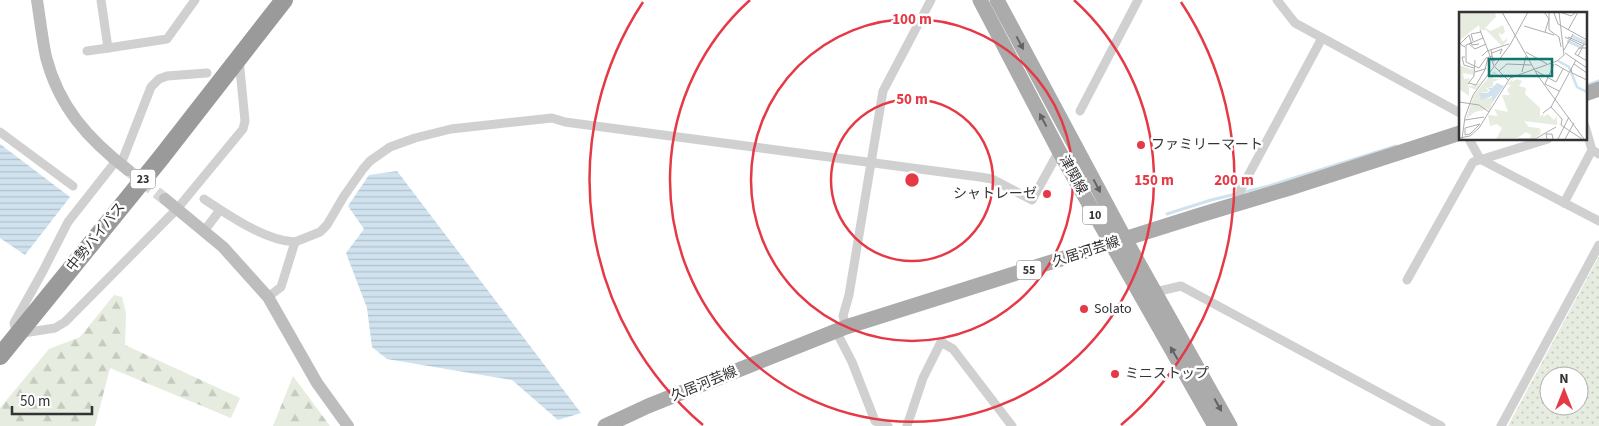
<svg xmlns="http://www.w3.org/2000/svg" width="1599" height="426" font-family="'Source Sans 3','Noto Sans JP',sans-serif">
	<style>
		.green { fill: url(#green-dots); fill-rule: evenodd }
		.forest { fill: url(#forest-firs) }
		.water { fill: url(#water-rules) }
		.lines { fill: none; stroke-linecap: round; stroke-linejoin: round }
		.stream { stroke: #cfe2ee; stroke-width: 3 }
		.secondary-tunnel { stroke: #d6d6d6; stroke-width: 12; stroke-dasharray: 12 6; stroke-linecap: butt }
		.street { stroke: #d0d0d0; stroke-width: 9 }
		.secondary { stroke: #bdbdbd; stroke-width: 12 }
		.primary { stroke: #ababab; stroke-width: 15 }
		.highway { stroke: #9a9a9a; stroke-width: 18 }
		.oneway { fill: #636363 }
		.ring { fill: none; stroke: #e63946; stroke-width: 2.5 }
		.poi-dot { fill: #e63946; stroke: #fff; stroke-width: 2 }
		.labels { text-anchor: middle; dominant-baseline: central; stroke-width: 5; stroke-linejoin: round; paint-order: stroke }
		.shield { fill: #fff; stroke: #707070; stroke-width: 1 }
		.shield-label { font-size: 12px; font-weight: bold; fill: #333 }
		.poi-label { font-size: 14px; fill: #333; stroke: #fff; text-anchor: start }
		.street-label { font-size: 14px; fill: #333; stroke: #fff }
		.inset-river { fill: none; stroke: #cfe2ee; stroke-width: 2.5 }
		.inset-road { fill: none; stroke: #adadad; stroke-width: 1 }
		.view { fill: #0f766e; fill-opacity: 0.15; stroke: #0f766e; stroke-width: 2.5 }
		.inset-edge { fill: none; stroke: #333; stroke-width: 2.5 }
		.centre { fill: #e63946; stroke: #fff; stroke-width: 2.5 }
		.ring-label { font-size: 15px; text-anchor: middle; font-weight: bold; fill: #e63946; stroke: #fff; stroke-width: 5; stroke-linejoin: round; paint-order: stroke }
	</style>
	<defs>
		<pattern id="green-dots" width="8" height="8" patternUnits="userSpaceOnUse" patternTransform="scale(1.25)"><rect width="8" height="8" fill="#e6ecdf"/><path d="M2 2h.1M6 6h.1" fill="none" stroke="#c6cbc0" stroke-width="1.8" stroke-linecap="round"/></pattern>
		<pattern id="forest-firs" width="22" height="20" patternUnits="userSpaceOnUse" patternTransform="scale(1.25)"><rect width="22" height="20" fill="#e6ecdf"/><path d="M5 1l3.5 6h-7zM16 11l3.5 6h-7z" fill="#c6cbc0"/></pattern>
		<pattern id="water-rules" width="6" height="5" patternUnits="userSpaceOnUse" patternTransform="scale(1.25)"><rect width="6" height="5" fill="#cfe2ee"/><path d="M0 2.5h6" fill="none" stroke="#b2c2cd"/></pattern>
	</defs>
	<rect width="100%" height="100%" fill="#fff"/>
	<path class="green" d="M1599,256V426H1508ZM1549,376H1579V406H1549Z"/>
	<g class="forest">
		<polygon points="114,295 122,297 126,313 125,345 240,398 231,418 110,368 95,426 0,426 0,408 49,349 80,337"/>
		<polygon points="293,376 330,426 273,426"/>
	</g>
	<g class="water">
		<polygon points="0,144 70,197 25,255 0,238"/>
		<polygon points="397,171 581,413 558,420 512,380 387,359 372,347 367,308 346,253 364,229 348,206 369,175"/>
	</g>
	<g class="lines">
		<g class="stream">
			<polyline points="1585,86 1599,81"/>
			<polyline points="1167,214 1211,200 1269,186 1396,146"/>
		</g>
		<polyline class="secondary-tunnel" points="128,170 165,199"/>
		<g class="street">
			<polyline points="101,0 108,48 167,39 195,0"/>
			<polyline points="1277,0 1295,23 1460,113"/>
			<polyline points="87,51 108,48"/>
			<polyline points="1080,111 1138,0"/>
			<polyline points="1585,126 1592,150 1599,154"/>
			<polyline points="0,132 73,186"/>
			<polyline points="1469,139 1480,159 1599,221"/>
			<polyline points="116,161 68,222 43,271 14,323 17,334 55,328 65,322 177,209 243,129 245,121 239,59"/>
			<polyline points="121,164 151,87 159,79 167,76 207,73"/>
			<path d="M204,199C230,216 264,240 295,242"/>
			<polyline points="1239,203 1241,189 1322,38"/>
			<polyline points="1564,203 1592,150"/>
			<polyline points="204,231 220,210"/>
			<polyline points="1407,280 1473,162 1548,139"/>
			<polyline points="1155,292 1181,286 1441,426"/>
			<polyline points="268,297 281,287 295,242 320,232 327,225 344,196 363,169 370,161 390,147 415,138 451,129 552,118 565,122 980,177 992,179 1032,200 1059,151"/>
			<polyline points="846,327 843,316 849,295 883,91 931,0"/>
			<polyline points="836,331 852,362 875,421 888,426"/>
			<polyline points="907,426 923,378 941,342 953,349 1012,426"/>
			<polyline points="1501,426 1599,245"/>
		</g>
		<g class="secondary">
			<path d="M37,0C40,19 42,38 46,57C59,107 88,139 128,170"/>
			<polyline points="165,199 223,247 268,297 317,383 348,426"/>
		</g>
		<g class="primary">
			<polyline points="980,0 1059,151 1215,426"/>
			<polyline points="997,0 1125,239 1230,426"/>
			<polyline points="1585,94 1599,89"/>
			<polyline points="605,426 648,406 846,327 1197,216 1290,188 1460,133"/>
		</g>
		<polyline class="highway" points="0,356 160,159 284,0"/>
	</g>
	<defs><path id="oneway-solid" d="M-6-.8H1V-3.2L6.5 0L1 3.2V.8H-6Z" transform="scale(1.25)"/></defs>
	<g class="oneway">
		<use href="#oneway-solid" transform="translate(1020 43) rotate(62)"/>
		<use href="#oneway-solid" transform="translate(1043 120) rotate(-118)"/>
		<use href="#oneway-solid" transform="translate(1097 186) rotate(62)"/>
		<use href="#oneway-solid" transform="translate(1174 353) rotate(-120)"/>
		<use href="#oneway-solid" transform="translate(1218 405) rotate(61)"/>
	</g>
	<g class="ring">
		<circle cx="912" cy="180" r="81"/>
		<circle cx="912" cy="180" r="161"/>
		<path d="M1074 0A242 242 0 1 1 750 0"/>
		<path d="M703 425A322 322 0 0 1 643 2M1181 2A322 322 0 0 1 1121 425"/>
	</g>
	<g class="poi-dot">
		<circle cx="1141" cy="145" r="5"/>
		<circle cx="1047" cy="194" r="5"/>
		<circle cx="1084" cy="309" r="5"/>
		<circle cx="1115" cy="374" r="5"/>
	</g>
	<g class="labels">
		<g class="shield">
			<rect x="130.5" y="169.5" width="25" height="19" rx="4"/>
			<rect x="1082.5" y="205.5" width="25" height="19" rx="4"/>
			<rect x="1016.5" y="260.5" width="25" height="19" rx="4"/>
		</g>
		<g class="shield-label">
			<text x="143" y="179">23</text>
			<text x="1095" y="215">10</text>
			<text x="1029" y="270">55</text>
		</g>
		<g class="poi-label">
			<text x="1151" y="145">ファミリーマート</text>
			<text x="1037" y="194" text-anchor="end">シャトレーゼ</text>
			<text x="1094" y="309">Solato</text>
			<text x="1125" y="374">ミニストップ</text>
		</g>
		<g class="street-label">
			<text transform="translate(1073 175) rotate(61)">津関線</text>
			<text transform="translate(96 237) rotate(-51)">中勢バイパス</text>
			<text transform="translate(1086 252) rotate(-18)">久居河芸線</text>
			<text transform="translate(704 384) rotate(-22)">久居河芸線</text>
		</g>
	</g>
	<g transform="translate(1459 12)">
		<rect width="128" height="128" fill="#fff"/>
		<path d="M0,0H36L37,5L26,16L32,19L44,13L46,20L42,23L40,20V23L44,30L48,26V29L43,34L27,18H21L20,13L0,29ZM0,53L15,58V63L4,61L5,67L11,66L9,74L18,73L24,67L17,78L10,75V89V84L0,77ZM35,59L39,63L34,62V67H41V62L43,66L34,70V75H27L30,80L21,81L22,87L35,85L30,100L29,97L16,100L7,107L15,83ZM54,66L53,70L58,67L63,69L60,74L67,76L66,82L81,96V105L85,101L84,105L89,102L95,108L98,104V113L65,109L70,115L80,116L83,120L80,118L82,121L75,127H71L72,123L67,120L57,127H37L43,116L38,112L31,114L29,103L39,104L35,97L49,100L43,83H51L48,78L52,73H48Z" fill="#e6ecdf"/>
		<path d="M38,71L45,74L33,91V84L22,88L20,81H29L31,78L27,75L33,76Z" fill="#cfe2ee"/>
		<path class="inset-river" d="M113,24L128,31M108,29L123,36M99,49L110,55L118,75L128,80"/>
		<path class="inset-road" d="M43,0L79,64L125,127M85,0L90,7L86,20M90,0V18L100,25L102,35M101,0L112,4L117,0M95,1L99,12L128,28M65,14L95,23M21,18L35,54M109,18L119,0M106,25L124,34M109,25L125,32M24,26L7,33V50L20,56L27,46L33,44M14,29L12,22L22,20M12,31L10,32L16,37L27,32M6,35L1,32L10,23L13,33L20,32M128,36H120L116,42L128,49M32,38L34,49L38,47M105,38L114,22M67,40L88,52M33,41L43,37L41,42M106,41L128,56M23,44L28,39L50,32M119,44L125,32L128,33M6,45H3L5,53L15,56M96,52L110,60M115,52L128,61M36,55L49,68M112,57L113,61L128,68M40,59L48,52L72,53M77,59L97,70L104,57M16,60L26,57L29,46M63,60L67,44M10,71L17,73L27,56M9,72L15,64L16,48M86,72L95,52M86,72L100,79M0,90L20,93L30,100M92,95L103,107L102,113L123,127M84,101L92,95L117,48M6,108L25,105M21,112L11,122L6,123V116ZM0,126L11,124L20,116L51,66L98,49L105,43L100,0M3,127L6,105L14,83L51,33L69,0M59,127H76L97,115M88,127L87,122H93L94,127M99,127L110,105M106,127L115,111"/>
		<path class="view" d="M30,47H93V64H30Z"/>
		<rect width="128" height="128" class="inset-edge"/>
	</g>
	<circle cx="912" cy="180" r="8" class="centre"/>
	<g class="ring-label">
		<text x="912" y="24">100 m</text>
		<text x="912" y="104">50 m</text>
		<text x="1154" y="185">150 m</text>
		<text x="1234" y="185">200 m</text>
	</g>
	<g transform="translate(1564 391)"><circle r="24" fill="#ffffff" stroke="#adadad"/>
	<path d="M0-4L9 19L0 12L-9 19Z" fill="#e63946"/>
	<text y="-8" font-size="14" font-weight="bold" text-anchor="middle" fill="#333333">N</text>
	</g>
	<path d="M12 406v8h80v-8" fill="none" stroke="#333333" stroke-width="2.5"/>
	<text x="20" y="406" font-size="15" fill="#333333" stroke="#ffffff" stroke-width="4" paint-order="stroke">50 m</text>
</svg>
